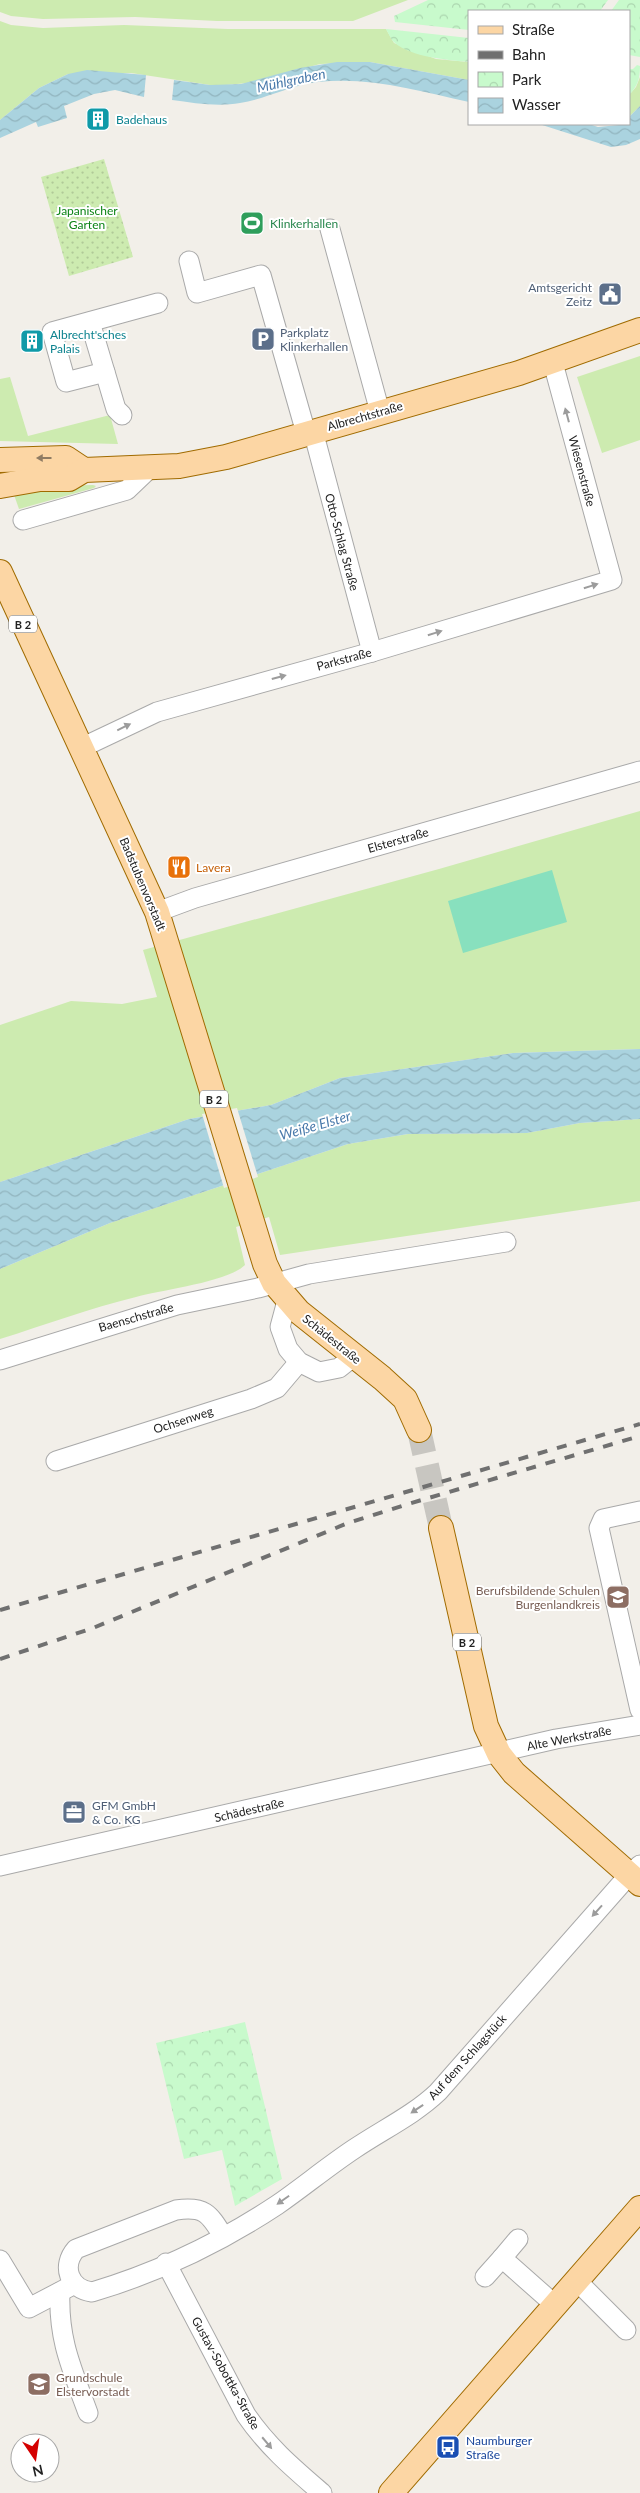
<svg xmlns="http://www.w3.org/2000/svg" width="640" height="2493" font-family="Lato,sans-serif">
	<style>
		.grass { fill: #cdebb0 }
		.park { fill: url(#park-crowns) }
		.garden { fill: url(#garden-dots) }
		.pitch { fill: #88e0be }
		.water { fill: url(#water-waves) }
		.pier { fill: #f2efe9 }
		.lines { fill: none; stroke-linecap: round; stroke-linejoin: round }
		.major-tunnel { stroke: #c8c6c1; stroke-width: 24; stroke-dasharray: 24 12; stroke-linecap: butt }
		.minor-casing { stroke: #a9a9a9; stroke-width: 21 }
		.major-casing { stroke: #a06b00; stroke-width: 26 }
		.minor { stroke: #fff; stroke-width: 19 }
		.major { stroke: #fcd6a4; stroke-width: 24 }
		.rail { stroke: #707070; stroke-width: 4; stroke-dasharray: 10 10; stroke-linecap: butt }
		.oneway { fill: #9c9c9c }
		.oneway2 { fill: #8f7c63 }
		.labels { text-anchor: middle; dominant-baseline: central; stroke-width: 4; stroke-linejoin: round; paint-order: stroke }
		.shield { fill: #fff; stroke: #646464; stroke-width: 1 }
		.shield-label { font-size: 11px; font-weight: bold; fill: #222 }
		.culture-label { font-size: 12px; fill: #0d838f; stroke: #fff; text-anchor: start }
		.park-label { font-size: 12px; fill: #0c8416; stroke: #fff }
		.leisure-label { font-size: 12px; fill: #27864d; stroke: #fff; text-anchor: start }
		.service-label { font-size: 12px; fill: #4e5e75; stroke: #fff; text-anchor: start }
		.street-label { font-size: 12px; fill: #222; stroke: #fff }
		.food-label { font-size: 12px; fill: #c56008; stroke: #fff; text-anchor: start }
		.education-label { font-size: 12px; fill: #785e54; stroke: #fff; text-anchor: end }
		.transit-label { font-size: 12px; fill: #164399; stroke: #fff; text-anchor: start }
		.water-label { font-size: 14px; font-style: italic; fill: #4a7aab; stroke: #fff }
	</style>
	<defs>
		<pattern id="park-crowns" width="20" height="18" patternUnits="userSpaceOnUse" patternTransform="scale(1.25)"><rect width="20" height="18" fill="#c8facc"/><path d="M2 6a3 3 0 1 1 6 0M12 15a3 3 0 1 1 6 0" fill="none" stroke="#acd6af"/></pattern>
		<pattern id="garden-dots" width="8" height="8" patternUnits="userSpaceOnUse" patternTransform="scale(1.25)"><rect width="8" height="8" fill="#cdebb0"/><path d="M2 2h.1M6 6h.1" fill="none" stroke="#b0c997" stroke-width="1.8" stroke-linecap="round"/></pattern>
		<pattern id="water-waves" width="16" height="10" patternUnits="userSpaceOnUse" patternTransform="scale(1.25)"><rect width="16" height="10" fill="#aad3df"/><path d="M0 5q4-4 8 0t8 0" fill="none" stroke="#92b5bf"/></pattern>
	</defs>
	<rect width="100%" height="100%" fill="#f2efe9"/>
	<g class="grass">
		<polygon points="0,0 408,0 353,21 217,21 135,17 43,19 11,16 0,12"/>
		<polygon points="0,21 11,25 43,28 124,25 228,29 386,29 394,43 436,59 469,62 469,80 370,62 320,64 248,83 226,85 210,85 131,73 68,74 39,88 0,120"/>
		<polygon points="640,77 640,106 629,117 629,95 636,87"/>
		<polygon points="640,356 640,440 602,453 577,377"/>
		<polygon points="10,377 28,436 110,415 118,444 0,441 0,379"/>
		<polygon points="93,485 96,486 94,488 19,509 13,492 47,486"/>
		<polygon points="640,811 640,1049 513,1053 340,1078 271,1105 189,1119 0,1182 0,1025 71,1001 122,1004 157,997 143,950 439,869"/>
		<path d="M640,1119V1201L280,1255L269,1217L236,1227L245,1265C228,1282 161,1290 136,1297C90,1308 45,1325 0,1339V1269L110,1223L348,1144L408,1134L527,1133L580,1123Z"/>
	</g>
	<g class="park">
		<polygon points="428,0 608,0 600,11 469,11 469,30 395,22 394,16"/>
		<polygon points="619,0 640,0 640,57 629,55 629,11 611,11"/>
		<path d="M386,29L469,38V62C448,60 411,57 395,43C391,40 389,34 386,29Z"/>
		<path d="M637,65L640,66C640,78 638,86 629,95V69H633Z"/>
		<polygon points="245,2022 282,2179 235,2206 222,2150 184,2159 156,2043"/>
	</g>
	<polygon class="garden" points="104,159 133,257 69,276 41,177"/>
	<polygon class="pitch" points="552,870 567,922 463,953 448,901"/>
	<g class="water">
		<path d="M337,62H370L469,80V102C419,91 369,76 318,82C291,85 266,99 240,103C218,107 194,103 172,100L174,80L210,85L241,84L300,68Z"/>
		<polygon points="87,70 146,75 144,97 115,90 94,94 64,106 67,118 38,127 36,122 0,138 0,120 39,88 68,74"/>
		<polygon points="640,106 640,139 626,145 611,147 539,124 589,124 598,127 629,124 629,117"/>
		<polygon points="640,1049 640,1119 580,1123 527,1133 408,1134 348,1144 110,1223 0,1269 0,1182 189,1119 271,1105 340,1078 513,1053"/>
	</g>
	<polygon class="pier" points="237,1108 258,1177 224,1188 202,1114"/>
	<g class="lines">
		<polyline class="major-tunnel" points="419,1430 441,1528"/>
		<g class="minor-casing">
			<g id="minor">
				<polyline points="330,229 380,412"/>
				<polyline points="189,261 197,293 261,275 306,433"/>
				<polyline points="90,322 116,409 122,415"/>
				<polyline points="105,372 66,382 52,332 158,303"/>
				<polyline points="313,431 372,652"/>
				<polyline points="23,520 127,490 149,469"/>
				<polyline points="81,748 157,712 372,652 612,580 553,363"/>
				<polyline points="157,912 195,898 640,771"/>
				<polyline points="287,1301 280,1327 288,1349 299,1362 319,1372 339,1368 354,1356"/>
				<polyline points="0,1360 177,1305 258,1288 309,1274 506,1242"/>
				<polyline points="56,1461 251,1399 277,1388 299,1362"/>
				<polyline points="640,1511 603,1519 599,1528 640,1710"/>
				<polyline points="0,1866 556,1739 640,1725"/>
				<path d="M223,2236C209,2213 204,2206 176,2210L76,2249C61,2266 69,2289 92,2292C156,2273 221,2242 277,2205C303,2187 327,2167 354,2149C382,2130 414,2115 438,2092L629,1875L640,1865"/>
				<polyline points="518,2239 502,2258 555,2305"/>
				<polyline points="0,2260 29,2308 69,2287"/>
				<path d="M166,2263L246,2415C268,2447 293,2468 322,2493"/>
				<polyline points="485,2277 502,2258"/>
				<polyline points="576,2280 626,2330"/>
				<path d="M60,2292C58,2340 72,2369 88,2413"/>
			</g>
		</g>
		<g class="major-casing">
			<g id="major">
				<polyline points="0,460 66,458 84,470"/>
				<polyline points="0,486 40,479 69,479 84,470 179,466 226,457 519,373 640,330"/>
				<polyline points="0,572 157,912 265,1264 274,1283 299,1312 382,1378 405,1399 419,1430"/>
				<polyline points="441,1528 486,1726 499,1754 514,1773 640,1884"/>
				<polyline points="391,2493 640,2208"/>
			</g>
		</g>
		<use href="#minor" class="minor"/>
		<use href="#major" class="major"/>
		<g class="rail">
			<polyline points="0,1610 640,1424"/>
			<polyline points="0,1659 93,1628 348,1523 408,1504 640,1436"/>
		</g>
	</g>
	<defs><path id="oneway-solid" d="M-6-.8H1V-3.2L6.5 0L1 3.2V.8H-6Z" transform="scale(1.25)"/></defs>
	<g class="oneway">
		<use href="#oneway-solid" transform="translate(567 415) rotate(-105)"/>
		<use href="#oneway-solid" transform="translate(591 586) rotate(-17)"/>
		<use href="#oneway-solid" transform="translate(435 633) rotate(-17)"/>
		<use href="#oneway-solid" transform="translate(279 677) rotate(-15)"/>
		<use href="#oneway-solid" transform="translate(124 727) rotate(-26)"/>
		<use href="#oneway-solid" transform="translate(597 1911) rotate(132)"/>
		<use href="#oneway-solid" transform="translate(417 2109) rotate(146)"/>
		<use href="#oneway-solid" transform="translate(283 2200) rotate(145)"/>
		<use href="#oneway-solid" transform="translate(267 2443) rotate(50)"/>
	</g>
	<use class="oneway2" href="#oneway-solid" transform="translate(44 458) rotate(180)"/>
	<defs>
		<g id="building-square" transform="scale(1.25)"><rect x="-9" y="-9" width="18" height="18" rx="4" fill="#0f9aa8" stroke="#fff"/><path d="M-4-6H4V6H1V3H-1V6H-4ZM-2.5-4.3h1.7v1.8h-1.7ZM.8-4.3h1.7v1.8H.8ZM-2.5-1h1.7V.8h-1.7ZM.8-1h1.7V.8H.8Z" fill="#fff"/></g>
		<g id="stadium-square" transform="scale(1.25)"><rect x="-9" y="-9" width="18" height="18" rx="4" fill="#2e9e5b" stroke="#fff"/><path d="M0-5a6.5 5 0 1 0 0 10a6.5 5 0 1 0 0-10ZM-3.5-1.8h7v3.6h-7Z" fill="#fff"/></g>
		<g id="civic-square" transform="scale(1.25)"><rect x="-9" y="-9" width="18" height="18" rx="4" fill="#5c6f8a" stroke="#fff"/><path d="M-.6-6.5H3V-4.5H.6V-3L4-1V1h2V6H-6V1h2V-1L-.6-3ZM-1.2 2.5V6h2.4V2.5Z" fill="#fff"/></g>
		<g id="parking-square" transform="scale(1.25)"><rect x="-9" y="-9" width="18" height="18" rx="4" fill="#5c6f8a" stroke="#fff"/><path d="M-3.5-5.5H1a3.5 3.5 0 0 1 0 7H-1V5.5H-3.5ZM-1-3.4V-.6H.8a1.4 1.4 0 0 0 0-2.8Z" fill="#fff"/></g>
		<g id="restaurant-square" transform="scale(1.25)"><rect x="-9" y="-9" width="18" height="18" rx="4" fill="#e8710a" stroke="#fff"/><path d="M-5-6h1v4h1v-4h1v4h1v-4h1v5L-1.5 .5V6h-2V.5L-5-1ZM5-6V6H3V1.5H1.5Q1.5-4 5-6Z" fill="#fff"/></g>
		<g id="school-square" transform="scale(1.25)"><rect x="-9" y="-9" width="18" height="18" rx="4" fill="#8d6e63" stroke="#fff"/><path d="M0-5L7-2L0 1L-7-2ZM-4 1L0 2.5L4 1V4Q0 6-4 4Z" fill="#fff"/></g>
		<g id="office-square" transform="scale(1.25)"><rect x="-9" y="-9" width="18" height="18" rx="4" fill="#5c6f8a" stroke="#fff"/><path d="M-6-3h4V-5.5h4V-3h4V5H-6ZM-1-4.5V-3h2v-1.5ZM-6 0V1H6V0Z" fill="#fff"/></g>
		<g id="bus-square" transform="scale(1.25)"><rect x="-9" y="-9" width="18" height="18" rx="4" fill="#1a4fb4" stroke="#fff"/><path d="M-5-6H5V4H4V6H2V4H-2V6H-4V4H-5ZM-3.5-4V0h7V-4ZM-3.5 1.2v1.5H-2V1.2ZM2 1.2v1.5H3.5V1.2Z" fill="#fff"/></g>
	</defs>
	<g fill-rule="evenodd">
		<use href="#building-square" x="98" y="119"/>
		<use href="#stadium-square" x="252" y="223"/>
		<use href="#civic-square" x="610" y="294"/>
		<use href="#parking-square" x="263" y="339"/>
		<use href="#building-square" x="32" y="341"/>
		<use href="#restaurant-square" x="179" y="867"/>
		<use href="#school-square" x="618" y="1597"/>
		<use href="#office-square" x="74" y="1812"/>
		<use href="#school-square" x="39" y="2384"/>
		<use href="#bus-square" x="448" y="2447"/>
	</g>
	<g class="labels">
		<g class="shield">
			<rect x="9" y="615.5" width="28" height="17" rx="4"/>
			<rect x="200" y="1090.5" width="28" height="17" rx="4"/>
			<rect x="453" y="1633.5" width="28" height="17" rx="4"/>
		</g>
		<g class="shield-label">
			<text x="23" y="624">B 2</text>
			<text x="214" y="1099">B 2</text>
			<text x="467" y="1642">B 2</text>
		</g>
		<g class="culture-label">
			<text x="116" y="119">Badehaus</text>
			<text x="50" y="334">Albrecht'sches<tspan x="50" dy="14">Palais</tspan></text>
		</g>
		<g class="park-label">
			<text x="87" y="210">Japanischer<tspan x="87" dy="14">Garten</tspan></text>
		</g>
		<g class="leisure-label">
			<text x="270" y="223">Klinkerhallen</text>
		</g>
		<g class="service-label">
			<text x="592" y="287" text-anchor="end">Amtsgericht<tspan x="592" dy="14">Zeitz</tspan></text>
			<text x="280" y="332">Parkplatz<tspan x="280" dy="14">Klinkerhallen</tspan></text>
			<text x="92" y="1805">GFM GmbH<tspan x="92" dy="14">&amp; Co. KG</tspan></text>
		</g>
		<g class="street-label">
			<text transform="translate(365 416) rotate(-16)">Albrechtstraße</text>
			<text transform="translate(582 471) rotate(75)">Wiesenstraße</text>
			<text transform="translate(342 542) rotate(75)">Otto-Schlag Straße</text>
			<text transform="translate(344 659) rotate(-15)">Parkstraße</text>
			<text transform="translate(398 840) rotate(-16)">Elsterstraße</text>
			<text transform="translate(143 884) rotate(67)">Badstubenvorstadt</text>
			<text transform="translate(136 1317) rotate(-16)">Baenschstraße</text>
			<text transform="translate(332 1339) rotate(39)">Schädestraße</text>
			<text transform="translate(183 1420) rotate(-18)">Ochsenweg</text>
			<text transform="translate(569 1738) rotate(-11)">Alte Werkstraße</text>
			<text transform="translate(249 1810) rotate(-13)">Schädestraße</text>
			<text transform="translate(467 2057) rotate(-48)">Auf dem Schlagstück</text>
			<text transform="translate(226 2373) rotate(61)">Gustav-Sobottka-Straße</text>
		</g>
		<g class="food-label">
			<text x="196" y="867">Lavera</text>
		</g>
		<g class="education-label">
			<text x="600" y="1590">Berufsbildende Schulen<tspan x="600" dy="14">Burgenlandkreis</tspan></text>
			<text x="56" y="2377" text-anchor="start">Grundschule<tspan x="56" dy="14">Elstervorstadt</tspan></text>
		</g>
		<g class="transit-label">
			<text x="466" y="2440">Naumburger<tspan x="466" dy="14">Straße</tspan></text>
		</g>
		<g class="water-label">
			<text transform="translate(291 80) rotate(-12)">Mühlgraben</text>
			<text transform="translate(315 1125) rotate(-16)">Weiße Elster</text>
		</g>
	</g>
	<rect x="468" y="10" width="162" height="115" fill="#ffffff" stroke="#a7a7a7"/>
	<rect x="478" y="26" width="25" height="8" fill="#fcd6a4" stroke="#a7a7a7"/>
	<text x="512" y="35" font-size="15" fill="#222222">Straße</text>
	<rect x="478" y="51" width="25" height="8" fill="#707070" stroke="#a7a7a7"/>
	<text x="512" y="60" font-size="15" fill="#222222">Bahn</text>
	<rect x="478" y="72" width="25" height="15" fill="url(#park-crowns)" stroke="#a7a7a7"/>
	<text x="512" y="85" font-size="15" fill="#222222">Park</text>
	<rect x="478" y="98" width="25" height="15" fill="url(#water-waves)" stroke="#a7a7a7"/>
	<text x="512" y="110" font-size="15" fill="#222222">Wasser</text>
	<g transform="translate(35 2458) rotate(167)"><circle r="24" fill="#ffffff" stroke="#a7a7a7"/>
	<path d="M0-4L9 19L0 12L-9 19Z" fill="#d40000"/>
	<text y="-8" font-size="14" font-weight="bold" text-anchor="middle" fill="#222222">N</text>
	</g>
</svg>
